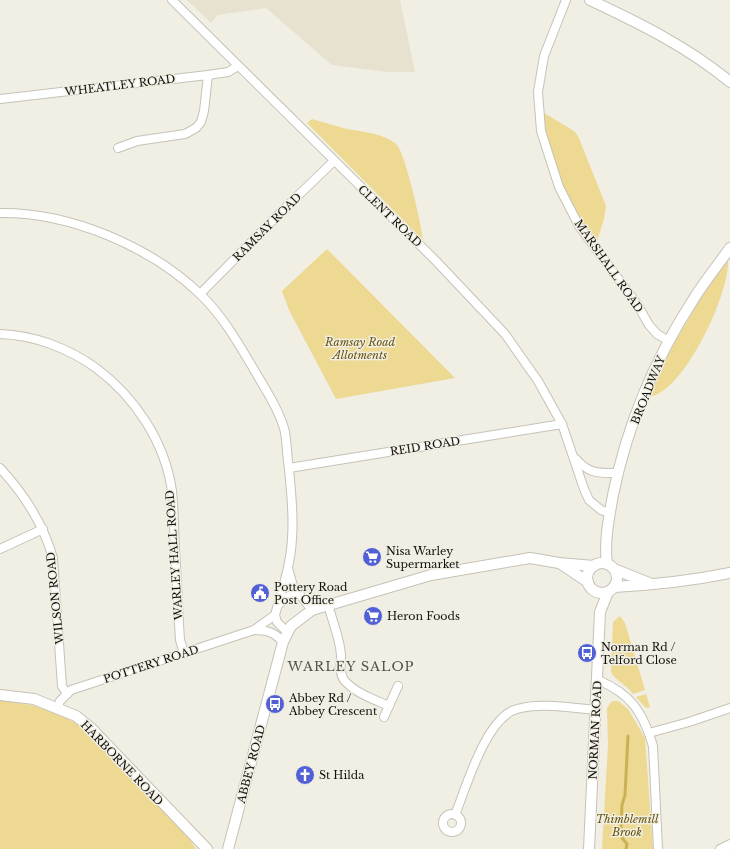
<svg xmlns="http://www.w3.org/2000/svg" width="730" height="849" font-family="'Libre Baskerville',serif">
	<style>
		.built { fill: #e7e2d0 }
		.green { fill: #edd992 }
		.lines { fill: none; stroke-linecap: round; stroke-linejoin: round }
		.stream { stroke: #cbb154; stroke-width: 3 }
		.minor-casing { stroke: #c5c2b8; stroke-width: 10 }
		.tertiary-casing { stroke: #c5c2b8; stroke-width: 12 }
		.minor { stroke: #fff; stroke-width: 8 }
		.tertiary { stroke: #fff; stroke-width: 10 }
		.labels { text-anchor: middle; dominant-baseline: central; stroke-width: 3; stroke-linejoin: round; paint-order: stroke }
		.street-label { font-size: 11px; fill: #12110d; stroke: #f1eee3 }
		.park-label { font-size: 11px; font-style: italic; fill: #655208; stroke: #f1eee3 }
		.poi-label { font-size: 11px; fill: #12110d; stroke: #f1eee3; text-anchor: start }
		.quarter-label { font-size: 13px; letter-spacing: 1px; fill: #55534a; stroke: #f1eee3 }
	</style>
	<rect width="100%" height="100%" fill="#f1eee3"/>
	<polygon class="built" points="187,0 400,0 415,72 387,72 332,65 266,8 218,15 211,23"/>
	<g class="green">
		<path d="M544,113L574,131L578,136L606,206L604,219L597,241L594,240C569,204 545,159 544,113Z"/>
		<path d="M312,119C323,122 335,126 347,129C363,132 383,133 396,144C405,151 422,227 423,240L307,123Z"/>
		<polygon points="327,249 455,378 336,399 289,310 282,291"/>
		<path d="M728,260C730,293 684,392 649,397L672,347L702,296Z"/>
		<path d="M620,616L625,623L645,690L633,694C627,685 614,679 611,672L613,622Z"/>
		<polygon points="646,694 650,707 646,708 636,697"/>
		<polygon points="0,700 42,707 65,717 85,729 189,838 196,849 0,849"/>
		<polygon points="612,701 618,701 628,709 645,738 653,849 602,849 608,745 607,708"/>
	</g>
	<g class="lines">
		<polyline class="stream" points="626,849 627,844 622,838 621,829 622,805 625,795 628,736"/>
		<g class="minor-casing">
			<g id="minor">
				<polyline points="172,0 436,261 505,334 538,381 562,424 584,489 589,500 601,510 610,513"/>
				<polyline points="566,0 544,56 538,92 541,131 559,187 579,226 637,304 649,325 657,334 669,341"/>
				<polyline points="0,99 208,75 228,72 238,66"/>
				<polyline points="118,148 137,141 185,134 196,128 201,122 204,111 208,75"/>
				<path d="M0,213C69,212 150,246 200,294C222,315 237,341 253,368C264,387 280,411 285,432C287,444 287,457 289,469C291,492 294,515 292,538C291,564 282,590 275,615L277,622L287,632"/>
				<polyline points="200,294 282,211 334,161"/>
				<path d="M0,334C34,335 68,348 96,368C135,397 165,442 172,491C174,510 174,530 175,549C177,579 178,610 180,640L184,653"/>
				<path d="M576,459C589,474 598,473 618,473"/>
				<path d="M0,468C24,494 43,523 53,558L62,686L67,694"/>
				<polyline points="289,468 562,424"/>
				<polyline points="0,549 43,529"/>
				<polyline points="288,568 293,586 312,610"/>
				<path d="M328,604C332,621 340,638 341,655C341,663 339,673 344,680C355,693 373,699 389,706"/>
				<polyline points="278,605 289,596 299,595"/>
				<path d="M254,630C267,630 274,632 283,642"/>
				<path d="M598,680C631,694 643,712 653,746L658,849"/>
				<polyline points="57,708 60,701 71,690 254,630 275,615"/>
				<polyline points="384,717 398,686"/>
				<polyline points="649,733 689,722 730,708"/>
				<circle cx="452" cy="823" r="9"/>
				<path d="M455,815C466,788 486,717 517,709C541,702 571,708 596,710"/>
				<polyline points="720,849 730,844"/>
			</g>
		</g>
		<g class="tertiary-casing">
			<g id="tertiary">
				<path d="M590,0C639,23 688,47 730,82"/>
				<circle cx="602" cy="578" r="15"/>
				<polyline points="561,564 588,582"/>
				<path d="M607,564C604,541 609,518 613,495C627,426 655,359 693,300C704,282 718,265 730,248"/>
				<polyline points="614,569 649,583"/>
				<path d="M614,587C654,585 691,581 730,573"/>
				<polyline points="0,695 34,699 76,716 91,728 207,849"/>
				<polyline points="228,849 283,642 291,626 312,610 431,575 530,558 559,563 594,566"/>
				<polyline points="589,849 600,612 608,592"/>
			</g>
		</g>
		<use href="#minor" class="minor"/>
		<use href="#tertiary" class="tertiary"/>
	</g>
	<defs>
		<g id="supermarket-disc" transform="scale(1)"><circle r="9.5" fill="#5260d6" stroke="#f1eee3"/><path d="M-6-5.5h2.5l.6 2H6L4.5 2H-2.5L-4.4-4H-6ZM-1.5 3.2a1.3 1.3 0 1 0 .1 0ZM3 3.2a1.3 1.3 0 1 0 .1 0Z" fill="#fff"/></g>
		<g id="civic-disc" transform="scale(1)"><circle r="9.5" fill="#5260d6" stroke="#f1eee3"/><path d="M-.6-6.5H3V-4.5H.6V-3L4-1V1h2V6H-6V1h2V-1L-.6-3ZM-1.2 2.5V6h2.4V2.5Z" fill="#fff"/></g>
		<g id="bus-disc" transform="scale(1)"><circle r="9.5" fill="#5260d6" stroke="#f1eee3"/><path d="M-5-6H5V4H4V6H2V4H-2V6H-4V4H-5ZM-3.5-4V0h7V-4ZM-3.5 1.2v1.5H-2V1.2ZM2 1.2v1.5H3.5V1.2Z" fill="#fff"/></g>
		<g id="church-disc" transform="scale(1)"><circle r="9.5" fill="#5260d6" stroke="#f1eee3"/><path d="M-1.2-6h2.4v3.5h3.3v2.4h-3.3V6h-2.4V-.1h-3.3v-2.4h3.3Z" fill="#fff"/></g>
	</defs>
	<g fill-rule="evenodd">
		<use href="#supermarket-disc" x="372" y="557"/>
		<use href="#civic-disc" x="260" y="593"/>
		<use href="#supermarket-disc" x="373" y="616"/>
		<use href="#bus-disc" x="587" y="653"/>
		<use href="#bus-disc" x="275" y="704"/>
		<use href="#church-disc" x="305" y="775"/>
	</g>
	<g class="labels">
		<g class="street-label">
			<text transform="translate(120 85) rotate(-7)">WHEATLEY ROAD</text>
			<text transform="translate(390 216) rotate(44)">CLENT ROAD</text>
			<text transform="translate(267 227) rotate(-45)">RAMSAY ROAD</text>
			<text transform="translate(609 266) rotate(55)">MARSHALL ROAD</text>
			<text transform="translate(648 390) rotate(-68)">BROADWAY</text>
			<text transform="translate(425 446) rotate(-9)">REID ROAD</text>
			<text transform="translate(174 555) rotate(-94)">WARLEY HALL ROAD</text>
			<text transform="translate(55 598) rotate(-96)">WILSON ROAD</text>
			<text transform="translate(151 664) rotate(-18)">POTTERY ROAD</text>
			<text transform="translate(595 730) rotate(-87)">NORMAN ROAD</text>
			<text transform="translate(122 763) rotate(46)">HARBORNE ROAD</text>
			<text transform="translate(251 764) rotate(-75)">ABBEY ROAD</text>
		</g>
		<g class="park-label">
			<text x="360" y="342">Ramsay Road<tspan x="360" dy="13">Allotments</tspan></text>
			<text x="627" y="819">Thimblemill<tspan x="627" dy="13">Brook</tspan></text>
		</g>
		<g class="poi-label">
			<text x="386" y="551">Nisa Warley<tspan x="386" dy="13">Supermarket</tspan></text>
			<text x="274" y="587">Pottery Road<tspan x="274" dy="13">Post Office</tspan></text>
			<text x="387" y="616">Heron Foods</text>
			<text x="601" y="647">Norman Rd /<tspan x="601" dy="13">Telford Close</tspan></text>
			<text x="289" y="698">Abbey Rd /<tspan x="289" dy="13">Abbey Crescent</tspan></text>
			<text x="319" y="775">St Hilda</text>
		</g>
		<g class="quarter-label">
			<text x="351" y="666">WARLEY SALOP</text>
		</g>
	</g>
</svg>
